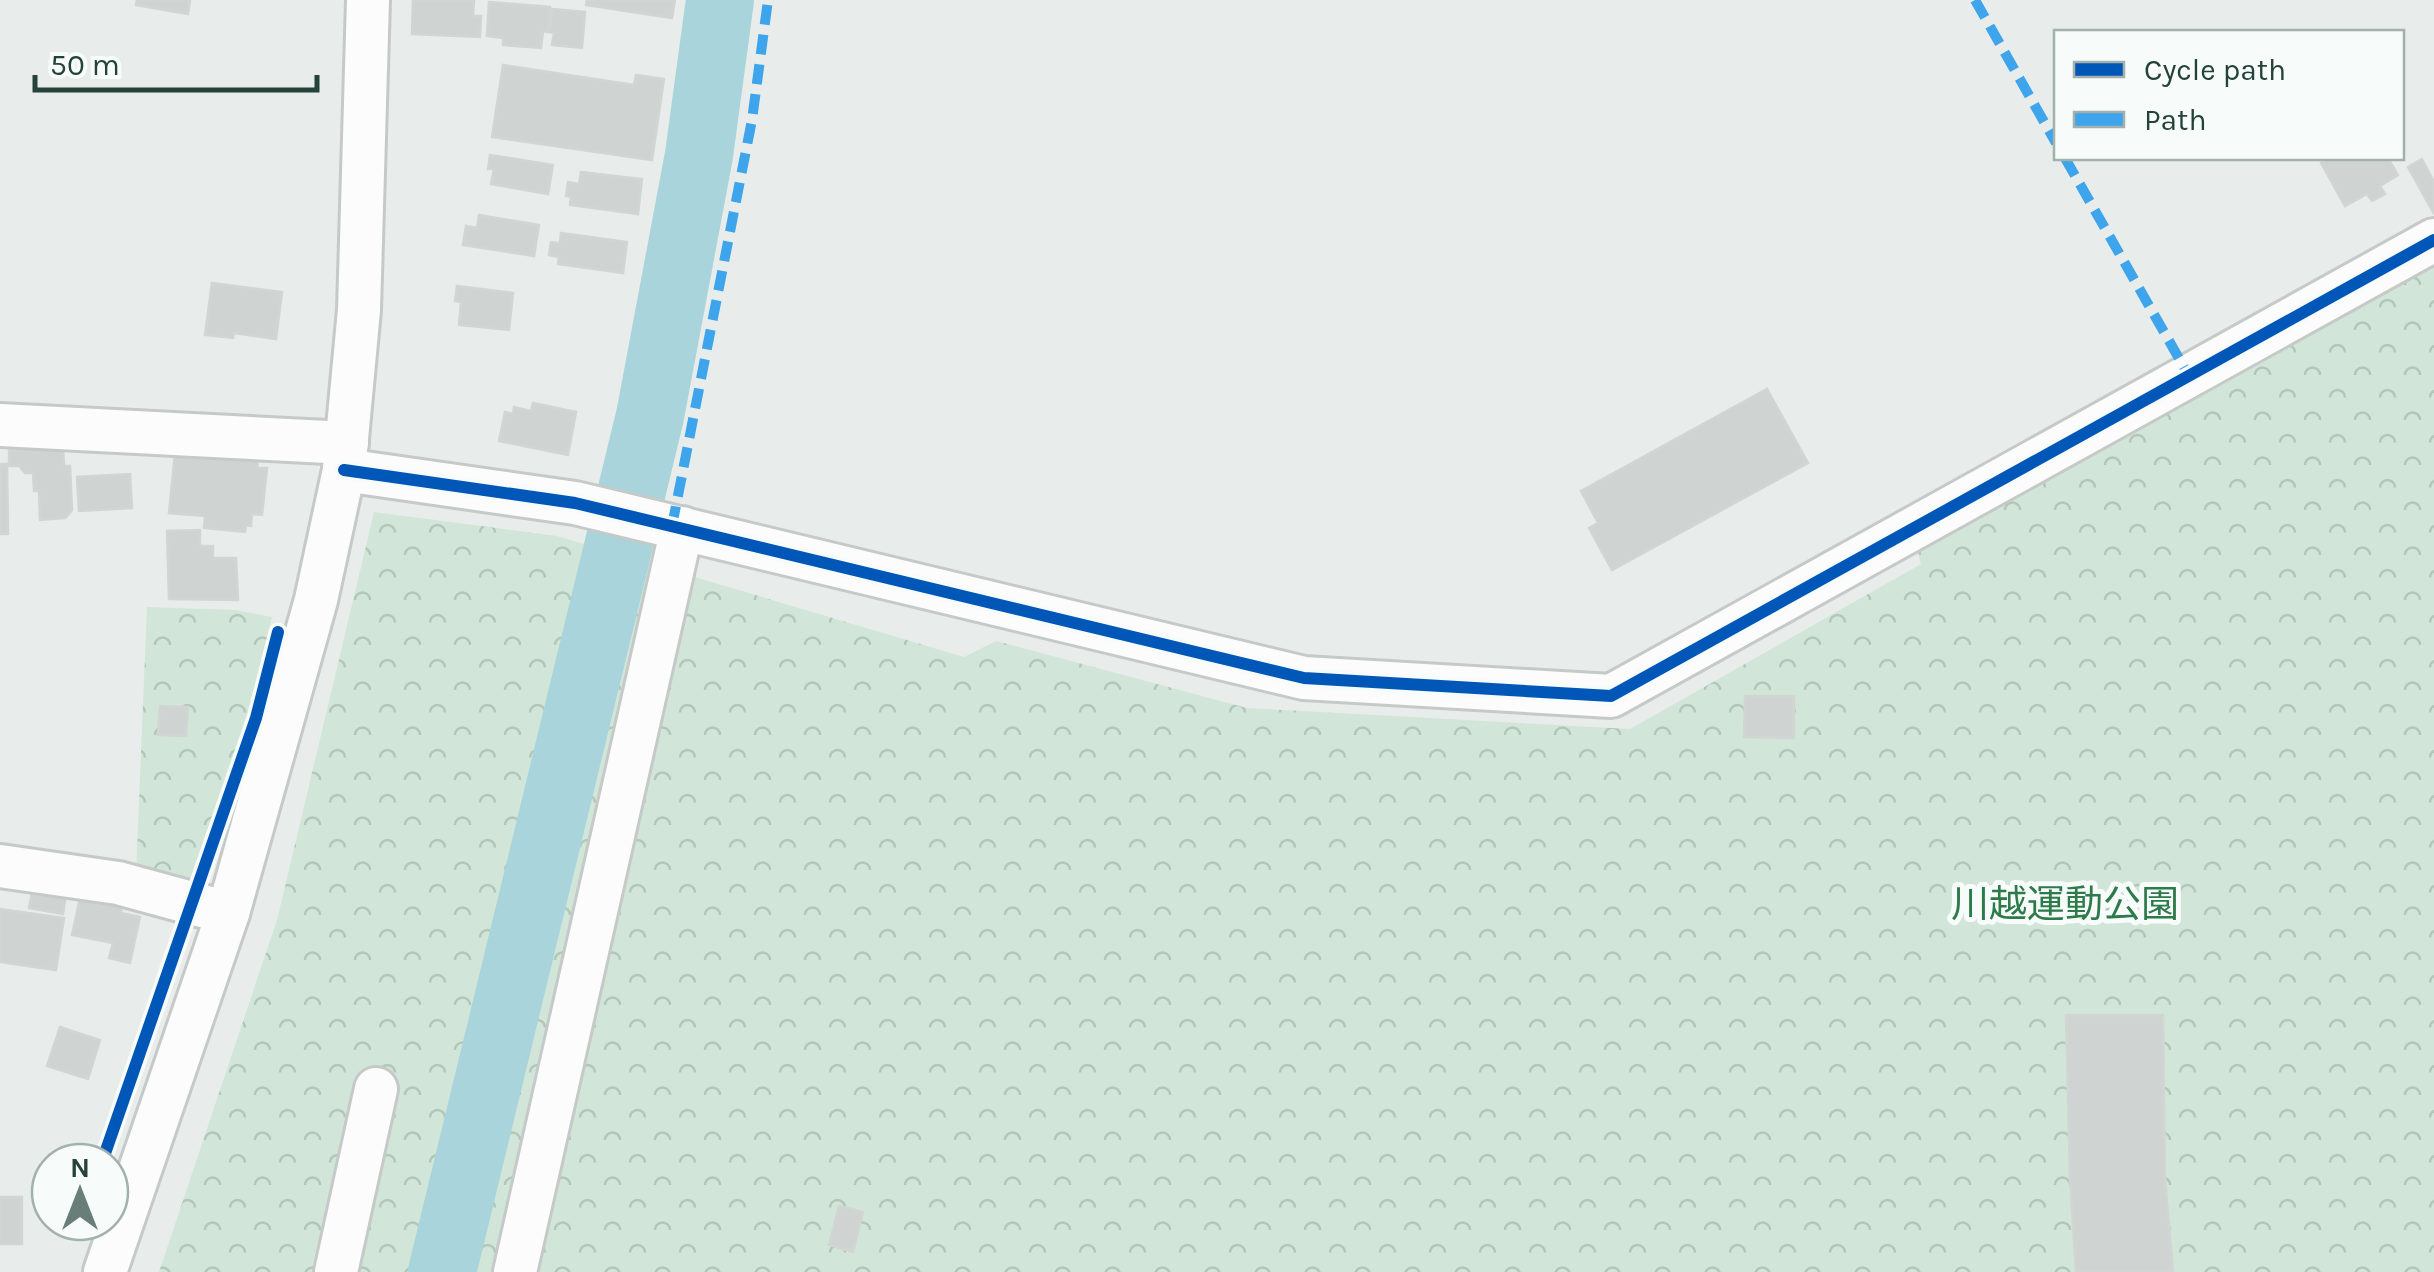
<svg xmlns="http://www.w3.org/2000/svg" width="2434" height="1272" font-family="Karla,'Noto Sans JP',sans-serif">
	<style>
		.forest { fill: url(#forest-crowns) }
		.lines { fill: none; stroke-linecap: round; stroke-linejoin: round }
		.river { stroke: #a9d4db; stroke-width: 68 }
		.building { fill: #cfd4d2; stroke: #d1d6d4; stroke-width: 2.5 }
		.minor-casing { stroke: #c5cac8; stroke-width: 48 }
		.minor { stroke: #fcfcfc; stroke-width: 42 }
		.quiet { stroke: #3ea4ec; stroke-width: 10; stroke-dasharray: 20 10; stroke-linecap: butt }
		.cycleway-casing { stroke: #f7fbf9; stroke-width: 19 }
		.cycleway { stroke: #0057b8; stroke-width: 12 }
		.labels { text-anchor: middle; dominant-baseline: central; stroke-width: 10; stroke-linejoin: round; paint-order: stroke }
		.park-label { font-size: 38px; fill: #2d7a4b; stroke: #f7fbf9 }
	</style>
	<defs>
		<pattern id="forest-crowns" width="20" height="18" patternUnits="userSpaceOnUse" patternTransform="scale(2.5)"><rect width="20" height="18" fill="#d1e6d8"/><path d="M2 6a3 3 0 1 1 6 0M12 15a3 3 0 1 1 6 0" fill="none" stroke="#b3c6ba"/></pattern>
	</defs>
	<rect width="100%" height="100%" fill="#e8edeb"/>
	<g class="forest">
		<polygon points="2434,261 2434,1272 159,1272 277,920 374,512 557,536 964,657 996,641 1247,708 1630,729 1921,564 1917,550"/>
		<polygon points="147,607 236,610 272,617 248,721 192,883 136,873"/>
	</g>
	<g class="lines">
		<polyline class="river" points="442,1272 650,416 699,155 720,0"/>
	</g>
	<g class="building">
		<polygon points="137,0 190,0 188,14 136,5"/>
		<polygon points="413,0 474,0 473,16 481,16 480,37 412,34"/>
		<polygon points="587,0 675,0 672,18 586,5"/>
		<polygon points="489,2 550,7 548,32 543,31 541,48 503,45 503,38 487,36"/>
		<polygon points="552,9 585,12 582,48 552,45 554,33 550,32"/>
		<polygon points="503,65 634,85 636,75 664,79 652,160 492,137"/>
		<polygon points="490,155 553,165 548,194 491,184 494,169 488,169"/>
		<polygon points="2330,158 2388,158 2398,175 2380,186 2385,194 2372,201 2367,194 2345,206 2321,163"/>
		<polygon points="2422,159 2434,182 2434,214 2408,167"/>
		<polygon points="581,172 642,179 638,214 570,205 571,197 566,196 568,182 579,184"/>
		<polygon points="479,215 539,225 534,256 463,245 466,226 477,228"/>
		<polygon points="561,233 627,242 623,273 558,264 559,257 549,255 551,242 560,243"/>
		<polygon points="212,283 282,292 276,339 234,333 233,338 205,335"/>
		<polygon points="457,286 513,293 509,330 459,325 461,302 455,301"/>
		<polygon points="1767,389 1808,463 1612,570 1589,528 1598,523 1581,491"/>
		<polygon points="533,403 576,412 568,455 499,441 505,412 513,414 514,407 531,411"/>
		<polygon points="63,448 64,466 70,466 72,510 65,518 40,520 39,491 34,491 33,473 25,473 19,466 9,466 9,450"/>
		<polygon points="175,453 258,460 257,468 267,468 262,515 252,514 251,526 246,525 245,532 204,528 205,516 169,513"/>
		<polygon points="0,464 7,464 8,534 0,534"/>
		<polygon points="130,474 132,508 79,511 77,477"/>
		<polygon points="200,530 200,546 213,546 213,558 236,558 238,600 169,599 167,531"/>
		<polygon points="1745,696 1794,696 1794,738 1744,737"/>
		<polygon points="160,706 188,707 186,736 158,735"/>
		<polygon points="33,888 66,894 63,914 29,908"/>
		<polygon points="80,898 122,906 121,913 140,917 130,963 109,958 113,943 72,935"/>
		<polygon points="0,909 64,918 56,970 0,962"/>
		<polygon points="2066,1015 2163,1015 2165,1178 2173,1272 2076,1272 2070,1178"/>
		<polygon points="60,1027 100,1040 88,1079 47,1066"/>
		<rect x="0" y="1197" width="22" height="47"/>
		<polygon points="839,1206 863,1212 853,1252 829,1245"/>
	</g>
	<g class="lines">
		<g class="minor-casing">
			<g id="minor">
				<polyline points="0,425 347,443"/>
				<polyline points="344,470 575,503 1304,678 1611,696 2434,240"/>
				<polyline points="0,866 118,883 228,913"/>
				<polyline points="105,1272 228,913 316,600 344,470 359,310 368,0"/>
				<polyline points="336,1272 376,1089"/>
				<polyline points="515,1272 682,528"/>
			</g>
		</g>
		<use href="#minor" class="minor"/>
		<g class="quiet">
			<polyline points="1975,0 2056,143"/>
			<polyline points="2065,158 2189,376"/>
			<polyline points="672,526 752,120 768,0"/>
		</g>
		<g class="cycleway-casing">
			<g id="cycleway">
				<polyline points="344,470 575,503 1304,678 1611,696 2434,240"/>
				<polyline points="102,1162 256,718 278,632"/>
			</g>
		</g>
		<use href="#cycleway" class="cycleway"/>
	</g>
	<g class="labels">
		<g class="park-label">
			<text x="2065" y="904">川越運動公園</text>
		</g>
	</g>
	<rect x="2054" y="30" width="350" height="130" fill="#f7fbf9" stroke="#a3b1ad" stroke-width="2.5"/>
	<rect x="2074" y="62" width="50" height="15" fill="#0057b8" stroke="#a3b1ad" stroke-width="2.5"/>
	<text x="2144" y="80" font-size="30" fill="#24423a">Cycle path</text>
	<rect x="2074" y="112" width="50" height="15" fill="#3ea4ec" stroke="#a3b1ad" stroke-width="2.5"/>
	<text x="2144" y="130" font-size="30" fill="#24423a">Path</text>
	<g transform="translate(80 1192)"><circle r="48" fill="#f7fbf9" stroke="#a3b1ad" stroke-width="2.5"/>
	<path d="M0-8L18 38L0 25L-18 38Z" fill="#697e78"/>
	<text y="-15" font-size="28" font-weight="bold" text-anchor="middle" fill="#24423a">N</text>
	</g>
	<path d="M35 75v15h282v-15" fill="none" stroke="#24423a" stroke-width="5"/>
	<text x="50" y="75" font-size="30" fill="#24423a" stroke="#f7fbf9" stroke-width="8" paint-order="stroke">50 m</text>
</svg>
